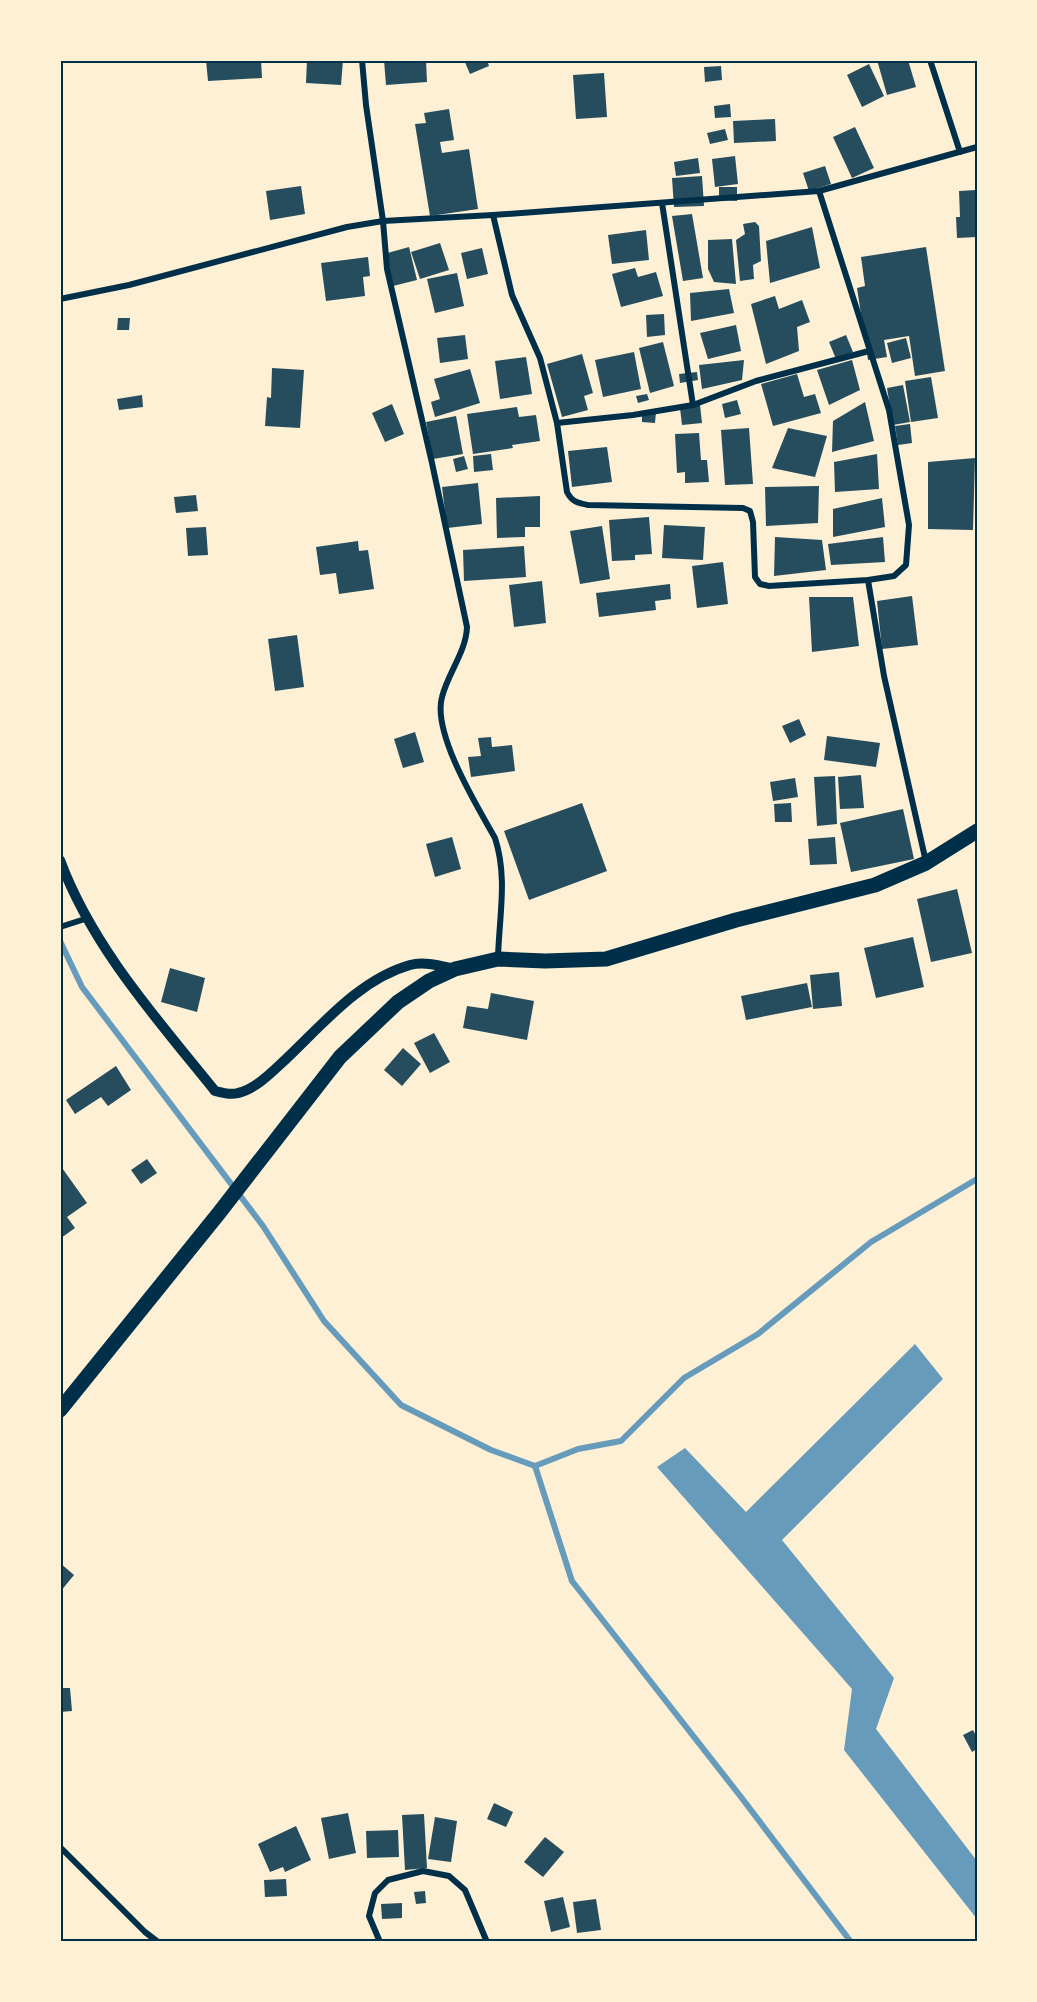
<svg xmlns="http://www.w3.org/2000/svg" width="1037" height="2002" font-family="Ubuntu,sans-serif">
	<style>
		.water { fill: #669bbc }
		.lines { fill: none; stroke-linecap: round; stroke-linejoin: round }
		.stream { stroke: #669bbc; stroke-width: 6 }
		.building { fill: #264d5e }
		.minor { stroke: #003049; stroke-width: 6 }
		.tertiary { stroke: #003049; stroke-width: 10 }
		.primary { stroke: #003049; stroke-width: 15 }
		.neatline { fill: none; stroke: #003049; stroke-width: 2 }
	</style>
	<rect width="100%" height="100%" fill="#fdf0d5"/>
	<polygon class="water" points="915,1344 943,1379 782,1540 894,1678 876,1729 977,1861 977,1919 844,1750 852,1689 657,1467 685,1448 746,1512"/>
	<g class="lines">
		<g class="stream">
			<polyline points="60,941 82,987 263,1226 324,1321 401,1405 491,1450 535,1466 578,1449 621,1441 684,1378 758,1334 871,1242 977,1179"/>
			<polyline points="535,1466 572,1581 741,1797 851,1942"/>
		</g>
	</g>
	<g class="building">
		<polygon points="206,60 261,60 262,78 208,81"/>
		<polygon points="307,60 343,60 341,85 306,83"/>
		<polygon points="384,60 426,60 427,82 386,85"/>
		<polygon points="464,60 487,60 489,66 470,74"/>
		<polygon points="877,60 908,60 916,87 887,95"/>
		<polygon points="869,64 884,96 862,107 847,75"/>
		<polygon points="721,66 722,80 705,82 704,67"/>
		<polygon points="604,73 607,117 576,119 573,75"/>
		<polygon points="730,104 731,117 715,118 714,106"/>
		<polygon points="449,109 454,140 440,142 442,153 469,149 478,209 430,216 415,124 426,123 424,113"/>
		<polygon points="775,119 776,141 734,143 733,121"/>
		<polygon points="855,127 874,168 852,178 833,137"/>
		<polygon points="725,129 728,140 710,144 707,133"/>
		<polygon points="735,156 738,184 715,187 712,159"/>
		<polygon points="698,158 700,173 676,176 674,162"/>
		<polygon points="825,166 831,184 809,191 803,173"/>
		<polygon points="702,176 704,206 674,207 672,178"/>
		<polygon points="301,186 305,214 270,220 266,191"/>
		<polygon points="719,187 737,187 737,201 719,200"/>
		<polygon points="976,190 977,237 957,238 956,217 960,217 959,191"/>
		<polygon points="692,214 703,278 683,281 672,216"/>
		<polygon points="755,222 759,226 761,261 753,265 754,279 740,281 736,240 745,234 743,224"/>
		<polygon points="812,227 820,268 770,283 766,241"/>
		<polygon points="646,230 649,260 612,264 608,235"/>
		<polygon points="732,239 736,284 714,282 708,269 708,240"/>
		<polygon points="440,243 449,270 420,279 411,252"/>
		<polygon points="409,247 417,280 393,286 384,254"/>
		<polygon points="926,247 945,371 915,376 909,336 884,340 887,357 868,360 857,288 865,286 861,257"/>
		<polygon points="482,248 488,274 467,279 461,253"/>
		<polygon points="368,257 370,276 363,277 365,296 326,301 321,263"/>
		<polygon points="635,268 638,277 656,272 663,296 621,307 612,274"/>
		<polygon points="457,273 464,306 435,313 427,279"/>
		<polygon points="729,289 734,313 691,321 690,293"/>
		<polygon points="775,296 779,309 802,300 810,322 797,327 799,351 766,364 751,304"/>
		<polygon points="664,314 665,335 647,337 646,315"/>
		<polygon points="118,318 130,318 129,330 117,330"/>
		<polygon points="736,325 741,351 708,359 700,333"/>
		<polygon points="465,335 468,359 440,363 437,338"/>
		<polygon points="846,335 853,352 836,359 829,342"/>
		<polygon points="906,338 911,358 892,363 887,343"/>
		<polygon points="663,342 674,386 650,393 639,348"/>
		<polygon points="634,352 641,389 603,397 595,360"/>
		<polygon points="582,354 593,393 584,396 588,410 562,417 547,364"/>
		<polygon points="526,357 532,394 500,399 495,361"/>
		<polygon points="744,360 742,380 702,389 699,365"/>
		<polygon points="852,360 860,390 829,405 817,370"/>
		<polygon points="272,368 304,370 300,428 265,426 267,397 271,398"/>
		<polygon points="470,369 480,403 435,417 431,402 440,399 434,379"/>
		<polygon points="697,372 698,380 680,383 679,374"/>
		<polygon points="797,374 804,397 815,394 821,413 773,426 761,384"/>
		<polygon points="931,377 938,418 911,422 905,381"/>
		<polygon points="903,385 910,422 893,425 887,388"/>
		<polygon points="647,394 649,400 638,403 636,396"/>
		<polygon points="142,395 143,407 119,410 117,399"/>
		<polygon points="737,400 741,414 725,418 722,404"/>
		<polygon points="865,402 874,441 832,452 833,421"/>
		<polygon points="392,404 404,434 385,442 372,413"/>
		<polygon points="700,405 702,423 682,425 680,408"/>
		<polygon points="517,407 519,417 536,415 540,441 512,445 513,448 473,454 467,414"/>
		<polygon points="642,412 656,412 655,423 642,422"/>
		<polygon points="456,416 463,454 433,459 426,422"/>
		<polygon points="910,424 912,443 898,445 895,426"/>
		<polygon points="749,428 753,484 725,485 721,430"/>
		<polygon points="788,428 827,436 815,477 772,468"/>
		<polygon points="699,433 701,460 707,460 709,482 685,483 685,472 677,473 675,434"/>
		<polygon points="607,447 612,482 572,487 568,451"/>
		<polygon points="491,454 493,470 474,472 473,456"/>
		<polygon points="877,454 879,489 835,492 834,462"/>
		<polygon points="464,456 468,469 456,472 453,459"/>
		<polygon points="975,458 973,530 928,529 928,462"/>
		<polygon points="478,483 482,524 447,528 442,487"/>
		<polygon points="819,486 818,523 766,526 765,487"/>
		<polygon points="196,495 198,511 176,513 174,497"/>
		<polygon points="540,496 540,527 525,527 525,537 497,538 496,498"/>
		<polygon points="882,498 885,527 833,537 833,509"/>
		<polygon points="649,517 652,554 635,555 635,560 612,561 609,520"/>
		<polygon points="664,525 705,527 703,560 662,558"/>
		<polygon points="602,526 610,579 580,584 570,531"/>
		<polygon points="206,527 208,555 188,556 186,528"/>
		<polygon points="775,537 822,540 826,570 774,576"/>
		<polygon points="883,537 885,562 831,565 828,544"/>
		<polygon points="358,541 359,551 368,550 374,589 339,594 336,573 320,575 316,547"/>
		<polygon points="524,546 526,577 464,581 463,550"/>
		<polygon points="723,562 728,604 697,608 692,566"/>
		<polygon points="542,581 546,623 514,627 509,585"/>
		<polygon points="670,584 671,599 655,601 656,610 599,617 596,593"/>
		<polygon points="912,596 918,645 882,649 877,601"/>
		<polygon points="809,597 853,597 859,646 812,652"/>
		<polygon points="297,635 304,687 275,691 268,639"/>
		<polygon points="799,719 806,735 790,743 782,726"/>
		<polygon points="415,732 424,762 403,768 394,739"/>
		<polygon points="827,736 880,743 876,767 824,760"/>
		<polygon points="491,737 492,747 512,745 515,771 471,777 468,757 481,756 478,738"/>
		<polygon points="861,775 864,808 840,809 838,777"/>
		<polygon points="835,776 837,824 817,826 814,777"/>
		<polygon points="795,778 798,797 773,801 770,782"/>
		<polygon points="582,803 607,871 529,900 504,831"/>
		<polygon points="791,803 792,822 775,822 774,804"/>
		<polygon points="903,809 914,859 851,872 840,823"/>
		<polygon points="452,837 461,869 435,877 426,844"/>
		<polygon points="835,837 837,864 810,865 808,839"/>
		<polygon points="957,889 972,953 931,962 917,899"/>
		<polygon points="913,937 924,987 876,998 864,948"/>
		<polygon points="170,968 205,978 197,1012 161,1002"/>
		<polygon points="839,972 842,1006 813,1009 810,975"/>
		<polygon points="807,983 812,1007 746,1020 741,996"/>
		<polygon points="491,993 534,1001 527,1040 463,1028 467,1006 488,1009"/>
		<polygon points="434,1033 450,1062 430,1073 414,1043"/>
		<polygon points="403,1048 421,1064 402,1086 384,1070"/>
		<polygon points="116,1066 131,1090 108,1106 101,1097 75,1114 66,1100"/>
		<polygon points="147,1159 157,1173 141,1184 131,1170"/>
		<polygon points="60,1165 87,1203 67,1217 75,1228 61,1238"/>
		<polygon points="60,1563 74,1575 60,1592"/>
		<polygon points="60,1688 70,1688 72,1711 60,1712"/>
		<polygon points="973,1730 977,1738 977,1749 972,1752 963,1735"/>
		<polygon points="494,1803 513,1812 506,1827 487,1819"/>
		<polygon points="348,1813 356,1853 329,1859 321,1818"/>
		<polygon points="424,1814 427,1868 405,1870 402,1815"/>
		<polygon points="435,1817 457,1821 451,1862 428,1859"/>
		<polygon points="296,1826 311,1860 285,1872 283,1867 270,1872 258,1844"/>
		<polygon points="398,1830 399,1857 367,1858 366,1831"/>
		<polygon points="545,1837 564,1852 543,1877 524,1862"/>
		<polygon points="286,1879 287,1896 265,1897 264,1880"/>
		<polygon points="425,1891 426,1903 416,1904 414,1892"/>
		<polygon points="563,1897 570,1927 551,1932 544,1901"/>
		<polygon points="596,1899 601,1930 577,1933 573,1902"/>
		<polygon points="402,1903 402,1918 382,1919 381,1904"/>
	</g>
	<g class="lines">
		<g class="minor">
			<path d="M362,60L366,105L383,221L387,269L432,463L467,627C466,652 448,673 442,697C432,733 477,806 495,838C508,878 499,917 498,958"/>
			<polyline points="930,60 960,152"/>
			<polyline points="662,203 693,405"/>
			<path d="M493,215L512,295L540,358L557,423L567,492C572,502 578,503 588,505L743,508L750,511L753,522L755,577L760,584L769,586L868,580L894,576L906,565L909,525L889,410L819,191"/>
			<polyline points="60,299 129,285 347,227 383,221 493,215 819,191 977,147"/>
			<polyline points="557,423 633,415 693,405 756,381 869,351"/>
			<polyline points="868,580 884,676 926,862"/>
			<polyline points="60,927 88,918"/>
			<polyline points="60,1847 145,1932 158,1942"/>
			<polyline points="380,1942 369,1916 375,1893 388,1880 423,1871 449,1876 465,1890 487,1942"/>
		</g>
		<path class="tertiary" d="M60,860C92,947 158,1020 215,1091C223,1093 231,1095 238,1093C256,1089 273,1071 286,1059C322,1025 360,979 410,965C424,961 441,966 455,969"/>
		<polyline class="primary" points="60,1410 219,1213 340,1057 398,1002 429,981 455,969 498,959 545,961 606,959 736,920 875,885 926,863 977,831"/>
	</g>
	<rect width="1037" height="2002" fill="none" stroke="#fdf0d5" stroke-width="123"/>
	<rect x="62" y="62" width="914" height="1878" class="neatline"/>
</svg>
